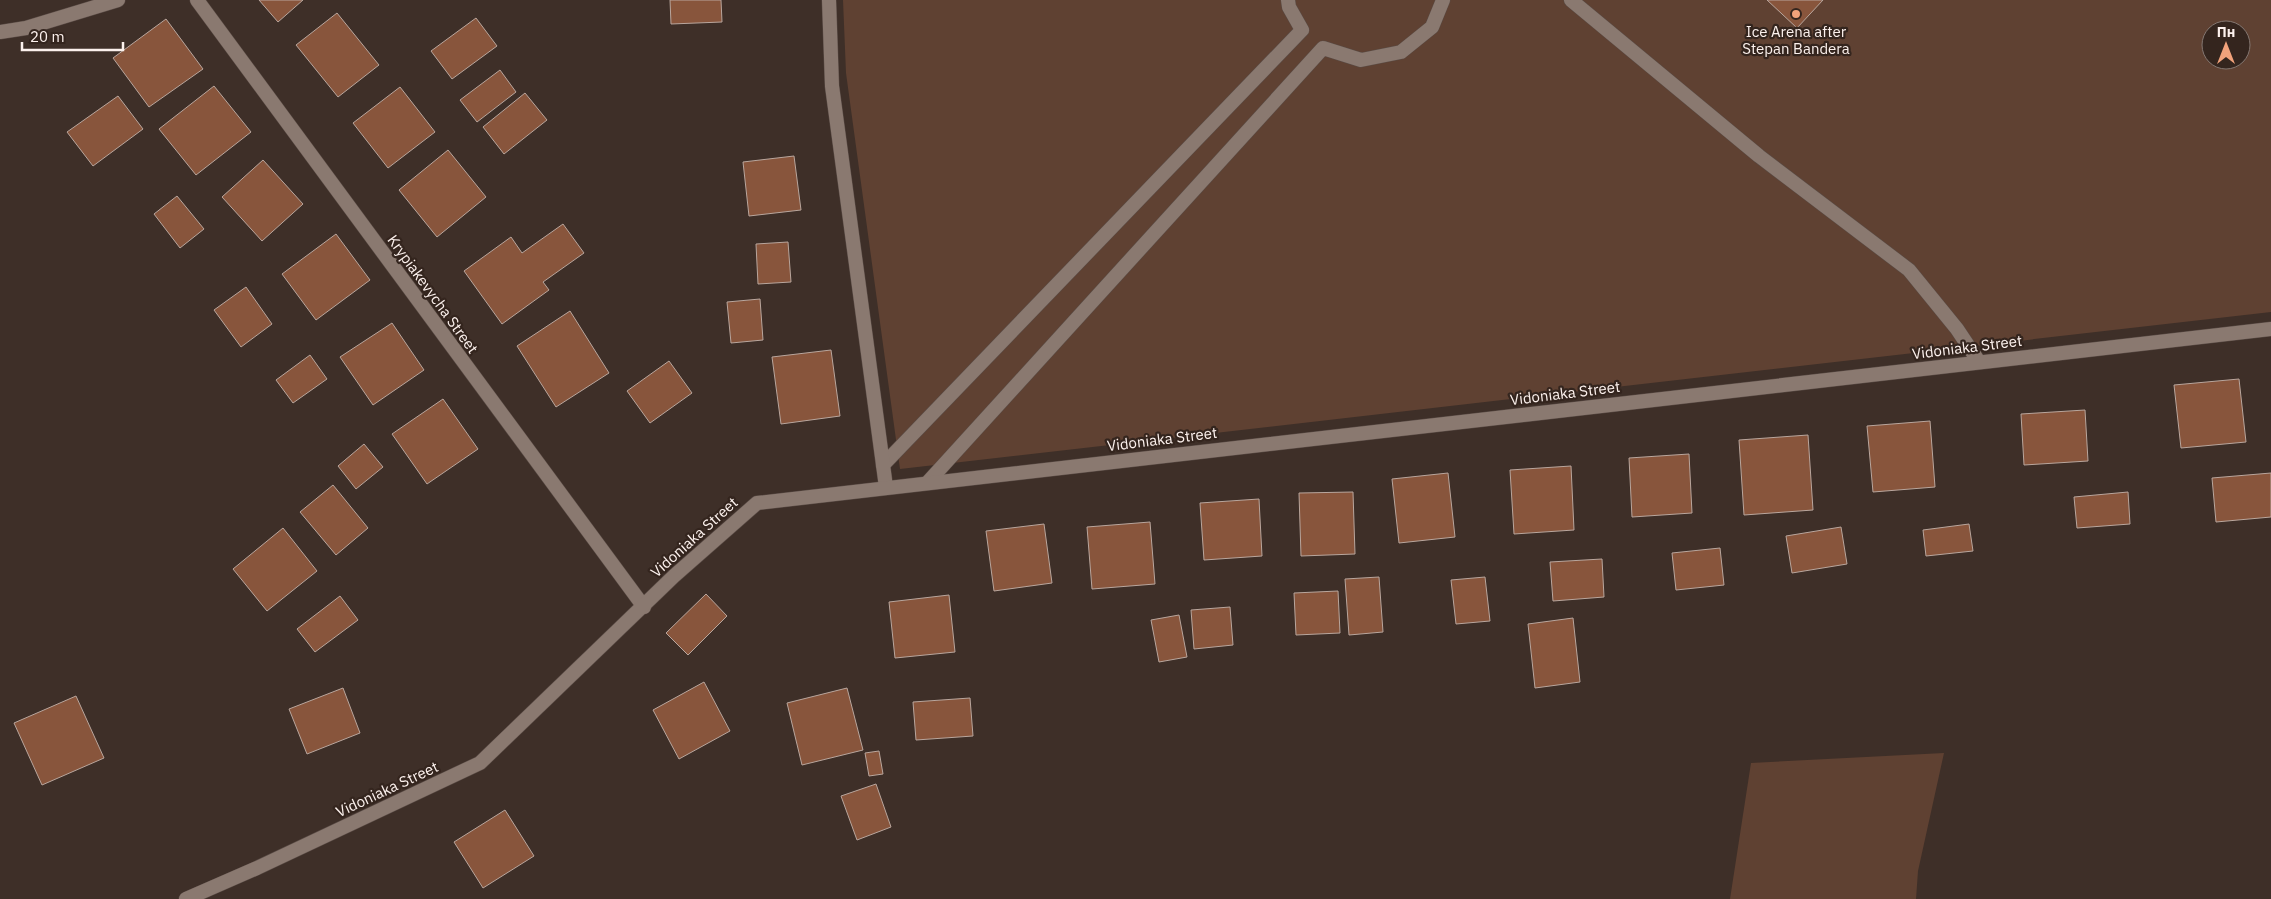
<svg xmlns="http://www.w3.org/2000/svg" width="2271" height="899" font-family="'IBM Plex Sans',sans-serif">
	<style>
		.green { fill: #5f4132; fill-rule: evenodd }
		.building { fill: #88553c; stroke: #b9a69d }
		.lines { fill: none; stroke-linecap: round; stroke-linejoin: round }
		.service-casing { stroke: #594b45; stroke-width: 15 }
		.minor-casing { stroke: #594b45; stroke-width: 15 }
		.service { stroke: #8a7970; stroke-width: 14 }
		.minor { stroke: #8a7970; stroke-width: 14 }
		.poi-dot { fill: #f1a27b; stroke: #34251e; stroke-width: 2 }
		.labels { text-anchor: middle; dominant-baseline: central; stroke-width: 4.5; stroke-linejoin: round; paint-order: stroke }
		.poi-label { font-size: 15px; fill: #fcf1ed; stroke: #34251e }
		.street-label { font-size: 15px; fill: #fcf1ed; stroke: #34251e }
	</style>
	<rect width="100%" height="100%" fill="#3e2f28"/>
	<g class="green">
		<path d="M843,0H2271V312L900,469L846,73ZM2211,30H2241V60H2211Z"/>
		<polygon points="1944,753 1918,871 1916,899 1730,899 1751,763"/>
	</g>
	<g class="building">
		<polygon points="259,0 303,0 278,22"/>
		<polygon points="670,0 721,0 722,22 671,24"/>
		<polygon points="1767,0 1823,0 1797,28"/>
		<polygon points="337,13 379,65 338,97 296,45"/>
		<polygon points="476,18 497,46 452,79 431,51"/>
		<polygon points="166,19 203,69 149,107 113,58"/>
		<polygon points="500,70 516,92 477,122 460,100"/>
		<polygon points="214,86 251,132 196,175 159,129"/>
		<polygon points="400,87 435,132 388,168 353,123"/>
		<polygon points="525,93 547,120 504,154 483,127"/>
		<polygon points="118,96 143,129 93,166 67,132"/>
		<polygon points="448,150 486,197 437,237 399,190"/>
		<polygon points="794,156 801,210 749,216 743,162"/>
		<polygon points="263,160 303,204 262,241 222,197"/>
		<polygon points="177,196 204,229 180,248 154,214"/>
		<polygon points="563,224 584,253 543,282 549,290 502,324 464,271 511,237 522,253"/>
		<polygon points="336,234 370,280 316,320 282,274"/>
		<polygon points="788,242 791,282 758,284 756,244"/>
		<polygon points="246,287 272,324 241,347 214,310"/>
		<polygon points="760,299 763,340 731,343 727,302"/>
		<polygon points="570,311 609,373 556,407 517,346"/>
		<polygon points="392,323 424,370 373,405 340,357"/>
		<polygon points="831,350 840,416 781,424 772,357"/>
		<polygon points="310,355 327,379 293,403 276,380"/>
		<polygon points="669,361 692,393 650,423 627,391"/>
		<polygon points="2239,379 2246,442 2181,448 2174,385"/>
		<polygon points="443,399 478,449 427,484 392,434"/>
		<polygon points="2085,410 2088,461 2024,465 2021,414"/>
		<polygon points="1930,421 1935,487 1873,492 1867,426"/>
		<polygon points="1808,435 1813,510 1744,515 1739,440"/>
		<polygon points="364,444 383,467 356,489 338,466"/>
		<polygon points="1689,454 1692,513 1632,517 1629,458"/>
		<polygon points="1571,466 1574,530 1514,534 1510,470"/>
		<polygon points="1448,473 1455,537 1399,543 1392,479"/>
		<polygon points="2271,473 2271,517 2216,522 2212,478"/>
		<polygon points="333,485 368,528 336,555 300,512"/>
		<polygon points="1353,492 1355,554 1301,556 1299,493"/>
		<polygon points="2128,492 2130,524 2077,528 2074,497"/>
		<polygon points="1259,499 1262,556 1204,560 1200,503"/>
		<polygon points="1150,522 1155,584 1092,589 1087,527"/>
		<polygon points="1044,524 1052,583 994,591 986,531"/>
		<polygon points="1969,524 1973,551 1926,556 1923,530"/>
		<polygon points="1841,527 1847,564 1792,573 1786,536"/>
		<polygon points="283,528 317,571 267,611 233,569"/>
		<polygon points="1720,548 1724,585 1676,590 1672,553"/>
		<polygon points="1602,559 1604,597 1553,601 1550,562"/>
		<polygon points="1379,577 1383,632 1349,635 1345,579"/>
		<polygon points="1485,577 1490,621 1456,624 1451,580"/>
		<polygon points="1338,591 1340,633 1296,635 1294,593"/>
		<polygon points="706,594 727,616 688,655 666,633"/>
		<polygon points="949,595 955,652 895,658 889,602"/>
		<polygon points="340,596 358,620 315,652 297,629"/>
		<polygon points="1230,607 1233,645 1194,649 1191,610"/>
		<polygon points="1179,615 1187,657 1159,662 1151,620"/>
		<polygon points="1573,618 1580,682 1535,688 1528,624"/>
		<polygon points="704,682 730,731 679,759 653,710"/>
		<polygon points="343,688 360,733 307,754 289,709"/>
		<polygon points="847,688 863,750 802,765 787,703"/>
		<polygon points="76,696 104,758 42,785 14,723"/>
		<polygon points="970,698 973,736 916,740 913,702"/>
		<polygon points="879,751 883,774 869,776 865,753"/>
		<polygon points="876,784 891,827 857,840 841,796"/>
		<polygon points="505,810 534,856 483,888 454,842"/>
	</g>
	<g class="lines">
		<g class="service-casing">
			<g id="service">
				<polyline points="1571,0 1759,156 1909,270 1957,329 1979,362"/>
				<polyline points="883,465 1302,30 1289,7 1288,0"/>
				<polyline points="928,482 1323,48 1361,60 1401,52 1432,27 1443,0"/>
			</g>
		</g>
		<g class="minor-casing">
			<g id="minor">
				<polyline points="197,0 644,607"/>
				<polyline points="829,0 832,86 886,487"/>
				<polyline points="0,32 26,28 118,0"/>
				<polyline points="186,899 257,868 480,763 674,576 757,503 2271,329"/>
			</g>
		</g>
		<use href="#service" class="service"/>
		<use href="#minor" class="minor"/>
	</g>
	<circle class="poi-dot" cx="1796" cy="14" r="5"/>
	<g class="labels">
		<g class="poi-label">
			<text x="1796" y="31">Ice Arena after<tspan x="1796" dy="17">Stepan Bandera</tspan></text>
		</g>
		<g class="street-label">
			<text transform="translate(433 294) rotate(54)">Krypiakevycha Street</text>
			<text transform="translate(1967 347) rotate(-7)">Vidoniaka Street</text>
			<text transform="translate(1565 393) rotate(-7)">Vidoniaka Street</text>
			<text transform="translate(1162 439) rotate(-7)">Vidoniaka Street</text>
			<text transform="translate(694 537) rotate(-42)">Vidoniaka Street</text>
			<text transform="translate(387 789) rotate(-25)">Vidoniaka Street</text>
		</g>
	</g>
	<g transform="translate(2226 45)"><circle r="24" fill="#34251e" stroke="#847771"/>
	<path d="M0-4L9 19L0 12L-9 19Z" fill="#f1a27b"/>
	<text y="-8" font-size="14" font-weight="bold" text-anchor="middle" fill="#fcf1ed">Пн</text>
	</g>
	<path d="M22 42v8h101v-8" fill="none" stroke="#fcf1ed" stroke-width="2.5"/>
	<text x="30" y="42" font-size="15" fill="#fcf1ed" stroke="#34251e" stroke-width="4" paint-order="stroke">20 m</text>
</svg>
